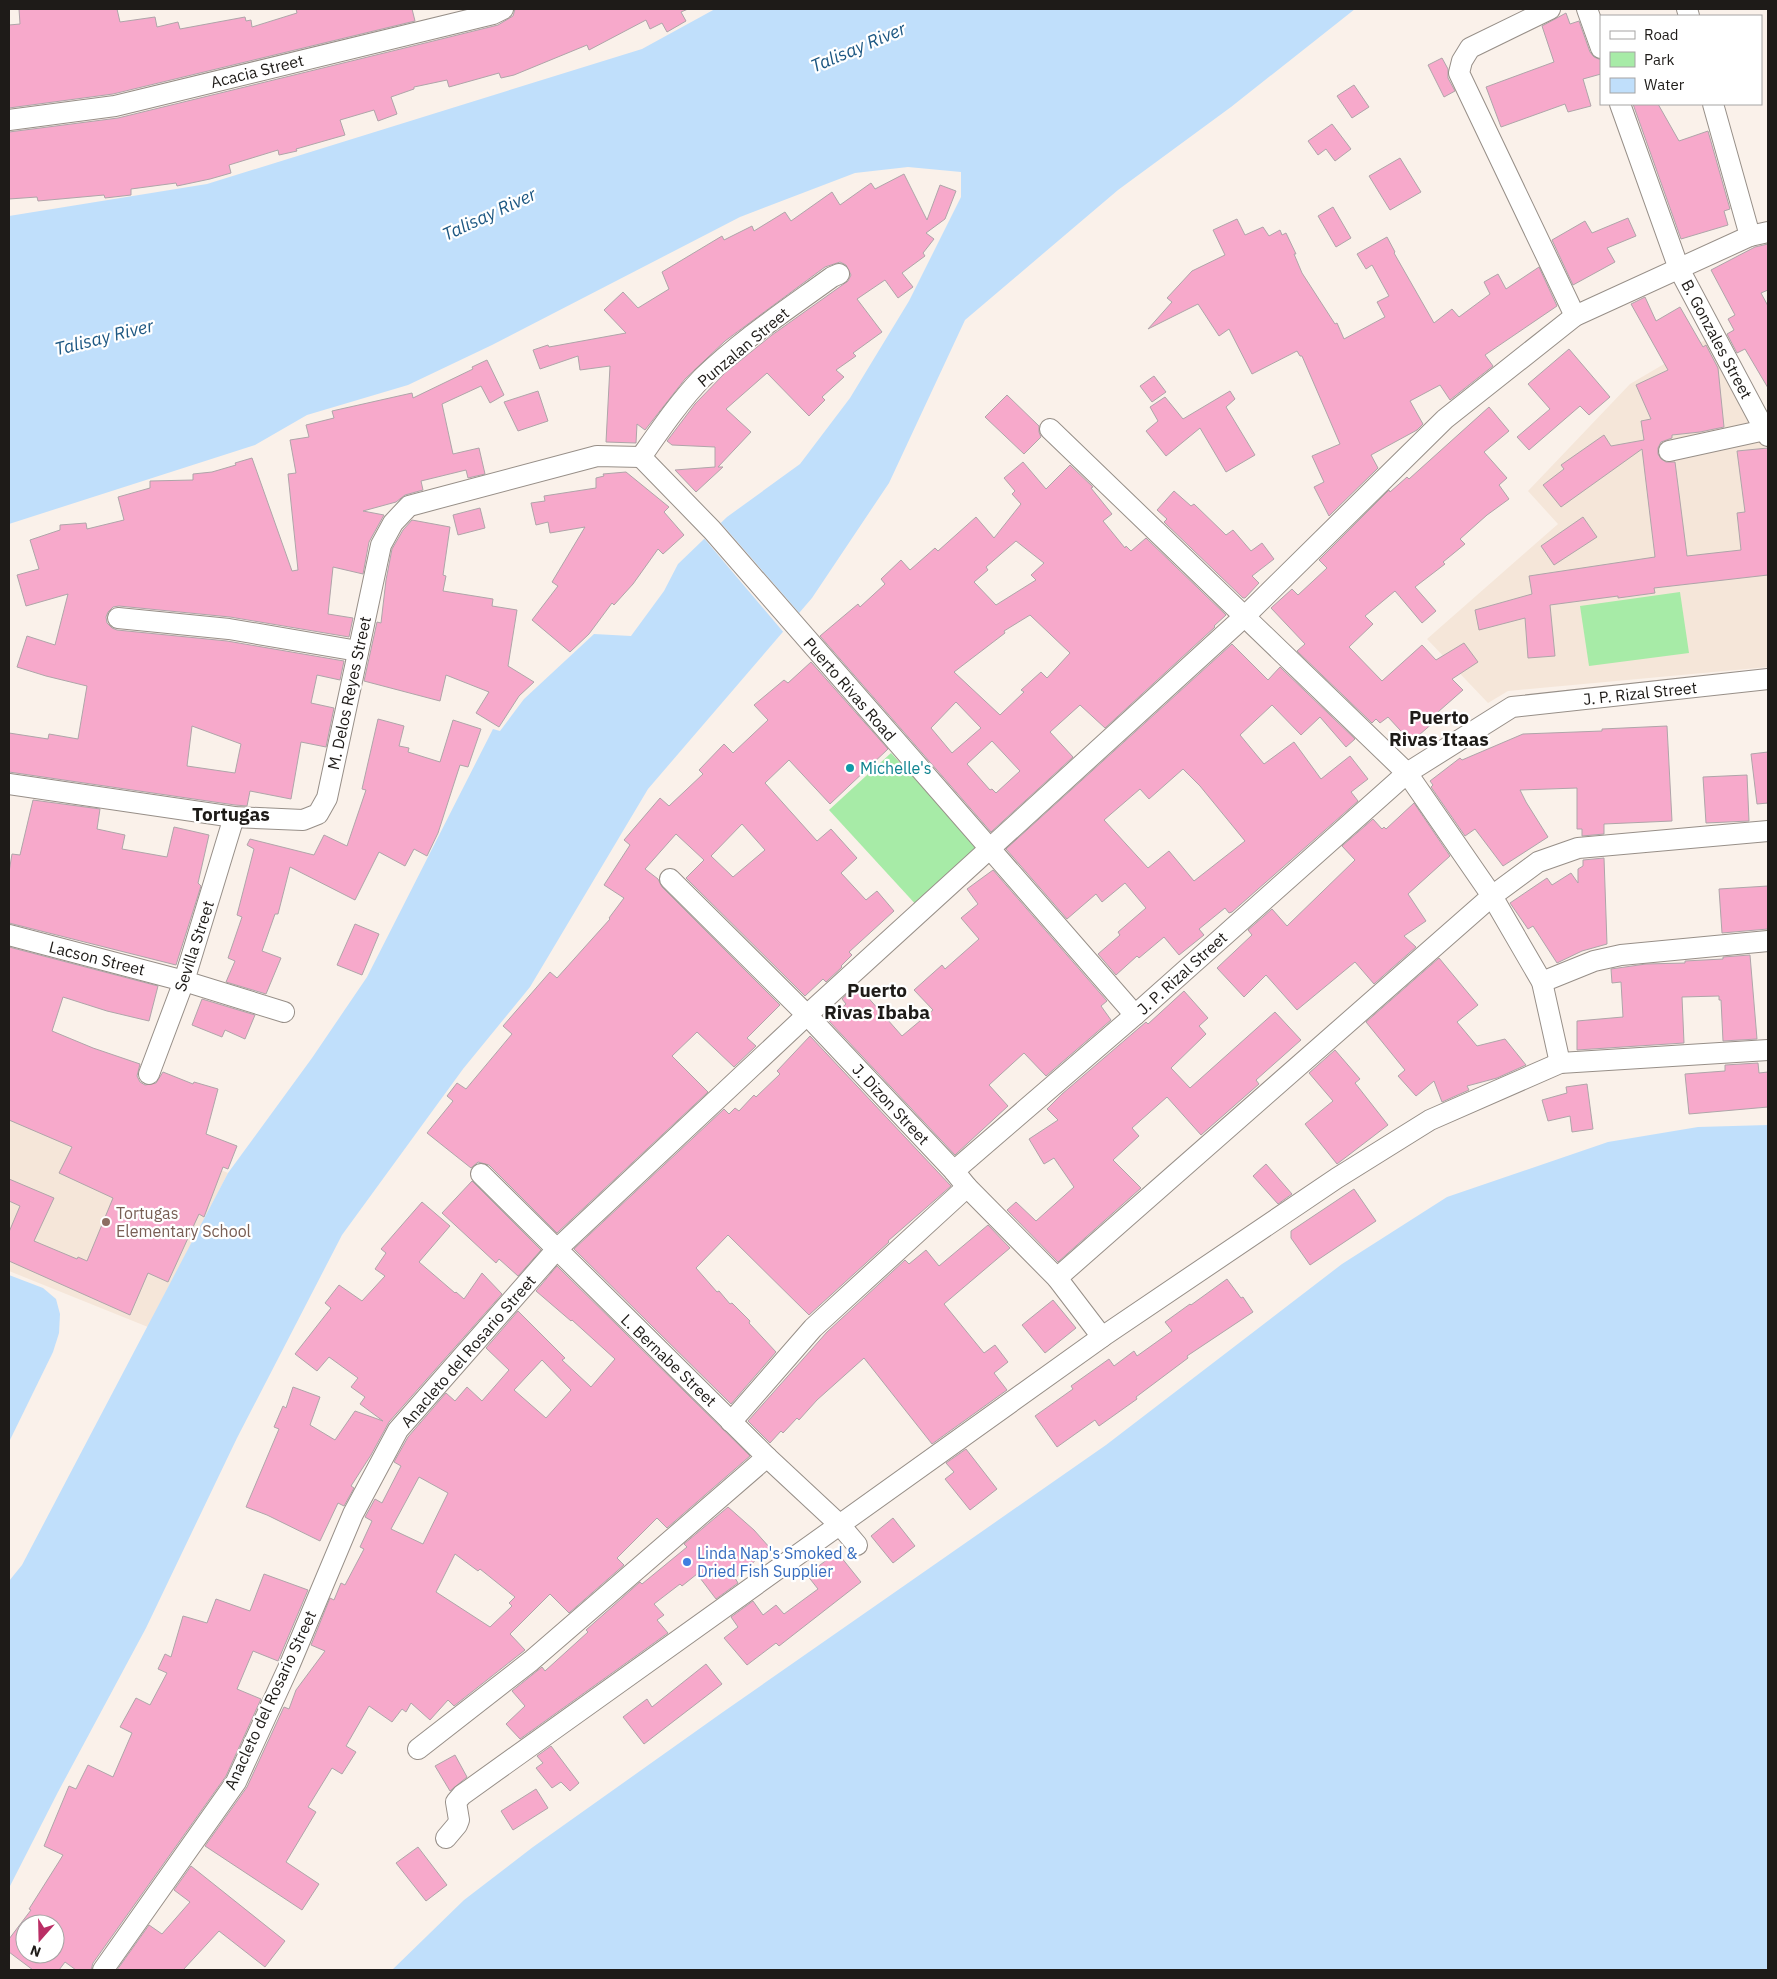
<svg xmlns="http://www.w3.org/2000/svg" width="1777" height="1979" font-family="'IBM Plex Sans',sans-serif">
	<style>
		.built { fill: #f5e6d9 }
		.green { fill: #a7eba7 }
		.water { fill: #c0dffb }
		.pier { fill: #faf1ea }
		.building { fill: #f7a9cb; stroke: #afa5a9; fill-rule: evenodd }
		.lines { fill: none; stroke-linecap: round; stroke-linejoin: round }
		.minor-casing { stroke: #978f88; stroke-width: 22 }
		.minor { stroke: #fff; stroke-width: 20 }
		.culture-dot { fill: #0f9aa8; stroke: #fff; stroke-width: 2 }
		.education-dot { fill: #8d6e63; stroke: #fff; stroke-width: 2 }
		.shop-dot { fill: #3f7fe0; stroke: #fff; stroke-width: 2 }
		.labels { text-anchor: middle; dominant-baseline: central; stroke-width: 4.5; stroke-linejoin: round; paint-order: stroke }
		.street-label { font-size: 16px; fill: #1e1b18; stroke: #fff }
		.culture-label { font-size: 16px; fill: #0d838f; stroke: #fff; text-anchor: start }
		.education-label { font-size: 16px; fill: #785e54; stroke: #fff; text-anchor: start }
		.shop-label { font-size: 16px; fill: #366cbe; stroke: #fff; text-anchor: start }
		.water-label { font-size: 18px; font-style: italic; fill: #1c5782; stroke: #fff }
		.quarter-label { font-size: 19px; font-weight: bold; fill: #1e1b18; stroke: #fff }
	</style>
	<rect width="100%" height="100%" fill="#faf1ea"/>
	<g class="built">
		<polygon points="1705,340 1768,453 1768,667 1508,691 1488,703 1427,639 1558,524 1528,491 1630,384"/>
		<polygon points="9,1077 228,1173 148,1327 9,1271"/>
	</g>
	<g class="green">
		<polygon points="1680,592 1689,653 1589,666 1580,606"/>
		<polygon points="891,753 982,851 919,908 829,810"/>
	</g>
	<g class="water">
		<polygon points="715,9 1355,9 1231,107 1118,190 965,320 889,483 812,598 648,789 530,987 463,1069 342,1235 237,1438 146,1628 58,1792 9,1888 9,1581 22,1565 228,1173 312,1058 367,977 493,729 500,731 524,699 594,634 631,636 664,591 678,564 727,517 800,464 850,398 909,301 961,197 961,172 908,167 855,173 740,217 492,345 408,385 307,415 255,445 9,524 9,216 207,184 642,49"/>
		<polygon points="1768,1125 1768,1970 392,1970 464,1900 533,1847 723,1712 1106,1445 1342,1264 1447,1197 1608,1142 1698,1127"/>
		<polygon points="9,1275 43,1288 56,1299 60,1314 59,1333 53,1352 9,1442"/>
	</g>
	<polygon class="pier" points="720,522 801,615 785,634 703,537"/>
	<g class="building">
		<polygon points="19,9 117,9 120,22 155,17 157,27 178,22 180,29 245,17 246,21 251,20 252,27 297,13 296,9 412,9 415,21 113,94 9,108 9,25 20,24"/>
		<polygon points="515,9 688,9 681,12 686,21 667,32 662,23 650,29 646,20 589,50 587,45 514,75 501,78 499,73 449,87 447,80 414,87 414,89 391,97 397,114 378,121 374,110 340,120 345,135 296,149 297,151 279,155 278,150 229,165 231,173 210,179 177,186 176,183 131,189 131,195 105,198 104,195 38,201 37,197 9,199 9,132 118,118 421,44 498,25 513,16"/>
		<polygon points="1566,13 1570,24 1579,21 1590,52 1594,57 1601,60 1601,74 1583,79 1591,106 1568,112 1565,104 1501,127 1486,87 1554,62 1542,26"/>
		<polygon points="1442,58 1448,69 1448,78 1455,91 1444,97 1428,65"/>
		<polygon points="1354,85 1369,107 1352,118 1337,96"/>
		<polygon points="1633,104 1658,104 1679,141 1708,131 1730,209 1724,211 1728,225 1681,239"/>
		<polygon points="1332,124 1351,149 1335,161 1326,149 1318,155 1308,141"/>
		<polygon points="1400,158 1421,192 1390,210 1369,176"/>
		<polygon points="904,174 927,220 940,185 956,191 945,219 926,233 934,239 923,253 925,256 902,273 913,287 898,298 885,280 857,299 882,332 853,353 856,356 836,370 844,377 822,397 825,400 809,416 767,373 726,409 751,432 718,467 723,467 696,492 675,470 715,467 715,447 672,445 667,441 695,404 725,373 772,335 848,281 851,275 846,265 840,262 825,267 725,341 685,379 645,430 637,424 636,443 606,442 610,366 580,370 578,356 540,369 533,350 548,345 549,347 626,333 604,310 623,292 638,308 669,289 662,272 722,236 724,240 752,226 754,231 785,212 791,221 832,192 840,205 871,183 875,189"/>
		<polygon points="1333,207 1351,238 1336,247 1318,216"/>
		<polygon points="1628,218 1636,236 1607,248 1615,262 1573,285 1552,240 1585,221 1592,233"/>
		<polygon points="1237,219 1245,235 1263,227 1269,236 1280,230 1282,235 1286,233 1296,254 1294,254 1302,273 1335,324 1337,323 1344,339 1385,317 1377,302 1389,296 1372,265 1366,269 1357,254 1387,237 1395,252 1394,253 1434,323 1452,309 1459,317 1490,294 1484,282 1498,274 1506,289 1539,267 1557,306 1485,355 1493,366 1450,400 1440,385 1410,401 1423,424 1417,430 1371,455 1378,468 1329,516 1314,487 1324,482 1312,456 1340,444 1302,356 1300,356 1297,351 1252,374 1229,329 1219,336 1198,304 1148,329 1172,302 1167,298 1192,271 1225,255 1213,230"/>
		<polygon points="1768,244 1768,290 1761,293 1768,306 1768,388 1745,349 1737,353 1727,334 1734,330 1728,319 1735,315 1711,270 1755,247"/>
		<polygon points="1645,297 1656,321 1680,307 1703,347 1706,345 1718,368 1724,427 1700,432 1672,435 1672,438 1661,442 1658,448 1658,454 1661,459 1666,462 1675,462 1687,556 1741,550 1737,513 1745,512 1737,451 1768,448 1768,575 1654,588 1655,593 1618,598 1618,596 1550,605 1555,656 1528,658 1525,618 1479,630 1475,610 1532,594 1529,576 1655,557 1642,449 1561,507 1543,485 1564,469 1561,465 1604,435 1611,446 1644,440 1641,421 1651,419 1636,385 1668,370 1631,304"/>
		<polygon points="1569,349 1610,397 1589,415 1580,406 1529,450 1517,437 1550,409 1528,384"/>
		<path d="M487,360L504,395L490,403L481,386L442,404L453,454L479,448L485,474L468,478L466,470L421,481L423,490L405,495L396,502L363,511L384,515L369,542L363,574L333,567L328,614L353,618L349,637L230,617L119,606L113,607L108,612L106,617L107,623L112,628L117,630L227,641L344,661L340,680L317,675L311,703L334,708L326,747L301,742L291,799L250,791L247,806L235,805L9,772V733L48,739L49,734L78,739L87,686L46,676L17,667L27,636L55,645L68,594L26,606L17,575L39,569L30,540L60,530V525L86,523L87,529L124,520L118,497L150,488V481L193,480V474L212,472L236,465L235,463L252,458L292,571L298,570L288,474L296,473L290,440L309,437L306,425L334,418L332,411L412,393L413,398L473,369L472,367ZM192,726L241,744L235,773L187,766Z"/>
		<polygon points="1154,376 1166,392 1152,402 1140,386"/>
		<polygon points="538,391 548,421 518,431 504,402"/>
		<polygon points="1230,391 1235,399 1226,407 1255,455 1226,472 1200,428 1166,456 1146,431 1158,421 1150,407 1165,397 1183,419"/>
		<polygon points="1007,395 1039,426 1039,432 1041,437 1024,454 985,417"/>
		<polygon points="1489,407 1509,431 1484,452 1507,478 1499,485 1509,499 1487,515 1460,539 1465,544 1443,562 1445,564 1415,587 1436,611 1422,623 1395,591 1365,616 1373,624 1349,647 1382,681 1422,645 1436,660 1464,643 1478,662 1452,679 1463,690 1430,719 1434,722 1411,742 1388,717 1380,723 1376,719 1372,723 1297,651 1305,644 1271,608 1292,589 1298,595 1327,568 1319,560 1389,490 1390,492 1407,477 1409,479"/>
		<path d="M1023,462L1046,489L1070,465L1093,487L1091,488L1112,514L1103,521L1125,548L1126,546L1131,551L1146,538L1226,615L1214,626L1215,627L1105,728L1080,705L1050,732L1073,757L991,832L820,636L858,604L860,607L885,584L881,579L901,560L910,570L935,548L938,551L976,517L994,538L1021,504L1012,494L1015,491L1004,478ZM1016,541L1044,563L1031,575L1036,580L996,605L974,582L988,570L986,567ZM1030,615L1070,653L1047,678L1041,672L1021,690L1024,692L1000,715L954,672L1005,633L1004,631ZM956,702L981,728L952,753L931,728ZM992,741L1020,771L996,793L992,789L990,790L967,764Z"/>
		<polygon points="626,472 669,507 664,512 684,535 663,554 658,549 633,584 614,605 612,603 589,634 570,652 532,620 558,586 552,582 585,527 550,533 548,522 536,525 531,503 545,501 544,496 596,488 596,478 604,476 603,474"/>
		<polygon points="1174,491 1191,506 1194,504 1226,535 1233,530 1251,551 1262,543 1274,559 1252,576 1259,583 1245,598 1243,598 1164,522 1167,519 1157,510"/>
		<polygon points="480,508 485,528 458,535 453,515"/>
		<polygon points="1583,517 1597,537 1554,565 1541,546"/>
		<polygon points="412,520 450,527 443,575 446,576 443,591 493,599 492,606 517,610 508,666 534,682 519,696 499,727 476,713 489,692 446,675 440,701 364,681 377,622 381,623 386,580 392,549 403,530"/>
		<path d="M1232,644L1268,680L1280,667L1355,739L1346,747L1320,717L1301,735L1272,705L1240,735L1264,764L1294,742L1321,779L1350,756L1368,779L1351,792L1358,801L1232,912L1229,913L1225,908L1199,929L1204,935L1179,955L1164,937L1139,958L1137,956L1116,975L1098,954L1120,935L1118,932L1146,908L1125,883L1102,902L1096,894L1067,919L1006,849ZM1183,769L1200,786L1245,841L1194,881L1169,851L1148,868L1104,820L1140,789L1149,799Z"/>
		<path d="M811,662L888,749L830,804L789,760L765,783L817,841L831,829L857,858L841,873L866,900L877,891L894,911L849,952L852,955L841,966L842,967L826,982L823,979L805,996L686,878L704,860L676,834L645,869L658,879L662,887L780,1005L747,1038L756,1046L734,1067L697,1032L672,1056L708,1092L557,1233L489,1165L478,1162L471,1168L427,1133L453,1101L447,1096L457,1083L466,1089L512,1034L503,1026L550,972L557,978L610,919L609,918L624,898L604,885L630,845L624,840L660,798L669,806L703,774L699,770L724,744L733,753L768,720L754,705L784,680L788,683ZM742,824L765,850L733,877L711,856Z"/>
		<polygon points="378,719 404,726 399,746 409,748 408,752 440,762 453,720 481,729 468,767 460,765 438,833 427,856 414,849 405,866 379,852 355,900 290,867 278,914 275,914 262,951 281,958 266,994 226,982 235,961 228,958 242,917 237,915 254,849 247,845 250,839 314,855 324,835 347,846 366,790 362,789"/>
		<polygon points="1667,726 1672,821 1604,824 1604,834 1582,836 1582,829 1577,829 1577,788 1520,790 1526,802 1548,837 1503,866 1475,829 1465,836 1431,787 1433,785 1430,781 1460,758 1462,760 1523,734 1602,731 1602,729"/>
		<polygon points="1768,752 1768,803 1757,804 1751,754"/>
		<polygon points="1747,775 1749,821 1706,823 1703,777"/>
		<polygon points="33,800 100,809 97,829 125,835 122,849 167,857 174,827 209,835 198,883 201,886 176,965 9,923 9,872 12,854 20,855"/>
		<polygon points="1414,803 1450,856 1408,894 1426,921 1404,936 1416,947 1374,984 1355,962 1297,1010 1266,975 1244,997 1217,968 1252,935 1248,930 1272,909 1287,926 1355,860 1342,846 1373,819 1382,829 1384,827 1386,829"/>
		<polygon points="1604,858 1607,944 1582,951 1557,963 1533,926 1528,929 1510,903 1547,878 1552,885 1571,873 1578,883 1578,869 1583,866 1583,860"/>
		<polygon points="993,870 1107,1001 1101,1006 1111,1020 1046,1076 1024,1053 989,1085 1008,1106 955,1155 828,1020 846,1004 842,999 857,985 902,1036 933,1010 914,990 942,965 945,969 979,939 961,918 978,904 967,889"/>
		<polygon points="1768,886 1768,929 1722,933 1719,889"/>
		<polygon points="355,924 379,934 362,975 337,965"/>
		<polygon points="9,947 158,986 149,1021 107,1011 63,997 52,1031 93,1048 140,1064 137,1076 140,1082 145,1085 156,1083 163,1072 193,1084 194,1082 218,1089 206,1134 237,1146 228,1169 223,1167 204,1217 199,1214 168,1282 148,1273 130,1315 9,1261 9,1232 20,1206 9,1201 9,1179 54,1198 34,1241 77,1259 78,1257 87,1261 113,1198 59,1173 72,1147 9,1120"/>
		<polygon points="1750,955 1757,1039 1723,1041 1721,1000 1719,1000 1719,996 1682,997 1684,1043 1577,1050 1577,1021 1623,1017 1621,982 1612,983 1611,969 1646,964 1685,963 1685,961 1723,959 1723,957"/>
		<polygon points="1439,958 1478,1005 1457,1022 1477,1046 1505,1039 1526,1065 1497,1078 1467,1086 1469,1090 1442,1102 1434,1081 1416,1096 1398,1076 1405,1070 1366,1022"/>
		<polygon points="1184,991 1208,1018 1199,1026 1206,1034 1171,1068 1190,1088 1275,1012 1301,1040 1256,1080 1259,1084 1201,1135 1167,1097 1132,1128 1139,1136 1113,1160 1141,1188 1058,1262 1007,1210 1016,1202 1036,1221 1074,1187 1054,1158 1044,1164 1029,1139 1058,1120 1047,1109 1062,1094 1146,1022 1148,1024"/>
		<polygon points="202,999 255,1015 245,1039 225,1030 222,1037 192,1025"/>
		<polygon points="810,1036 951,1186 888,1241 889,1242 809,1315 728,1235 696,1268 717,1292 719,1291 730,1304 732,1303 750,1321 749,1323 776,1352 731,1404 574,1249 724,1109 729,1114 735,1108 739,1111 754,1095 756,1097 780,1074 777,1071"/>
		<polygon points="1335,1050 1360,1079 1355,1083 1388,1125 1337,1164 1305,1124 1333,1101 1309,1073"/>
		<polygon points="1758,1063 1759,1073 1768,1072 1768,1107 1689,1114 1685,1074 1725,1071 1725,1065"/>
		<polygon points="1587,1084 1593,1129 1572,1132 1570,1116 1548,1121 1542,1100 1567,1093 1566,1087"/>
		<polygon points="1266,1164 1292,1194 1278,1204 1253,1176"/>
		<polygon points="472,1181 541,1250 518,1276 499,1259 496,1263 442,1213"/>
		<polygon points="1354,1189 1376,1221 1310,1265 1291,1238 1291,1231"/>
		<polygon points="422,1202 450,1226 419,1262 455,1293 456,1292 464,1299 482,1273 502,1294 389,1422 371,1455 351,1486 354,1488 344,1506 338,1503 320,1541 267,1515 246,1507 279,1429 274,1427 283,1406 286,1408 293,1387 320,1397 310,1425 335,1440 355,1411 383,1421 360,1404 365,1397 351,1387 358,1378 329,1357 317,1371 295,1354 331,1308 325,1303 339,1285 362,1301 385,1276 375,1269 386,1253 381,1249"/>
		<polygon points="988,1225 1010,1248 944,1304 984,1353 995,1345 1008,1362 994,1373 1007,1390 932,1444 864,1358 817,1400 799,1420 797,1418 783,1433 781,1431 770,1443 748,1421 827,1332 905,1260 909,1264 926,1250 939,1266"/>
		<path d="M557,1266L750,1456L667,1528L657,1518L617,1558L624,1565L569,1613L550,1594L510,1634L525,1650L454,1706L448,1700L430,1720L411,1703L406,1712L402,1709L392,1722L369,1706L346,1746L356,1752L342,1774L332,1768L308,1807L316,1812L286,1862L319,1884L302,1910L205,1846L247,1787L283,1709L284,1707L289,1709L296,1690L325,1651L311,1645L330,1598L334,1600L341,1583L345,1585L364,1549L360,1547L372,1521L365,1517L375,1499L382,1503L401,1466L394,1462L408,1437L446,1393L455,1401L467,1387L482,1401L509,1370L486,1348L518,1311L565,1358L562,1360L591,1387L615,1359L572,1320L571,1321L536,1291ZM542,1360L571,1390L546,1418L514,1390ZM419,1477L448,1493L423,1544L391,1529ZM455,1554L478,1571L480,1569L515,1597L509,1603L512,1606L490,1627L436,1592Z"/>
		<polygon points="1227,1279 1241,1298 1243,1297 1253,1312 1187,1356 1188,1358 1136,1397 1137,1399 1099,1426 1095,1420 1057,1447 1035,1416 1073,1389 1071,1386 1109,1359 1114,1366 1134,1351 1137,1356 1172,1331 1165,1322 1190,1304 1191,1305"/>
		<polygon points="1053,1300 1076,1328 1045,1353 1022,1325"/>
		<polygon points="966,1449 997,1489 970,1510 945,1479 954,1472 946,1463"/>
		<polygon points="728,1507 754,1530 770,1548 735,1578 738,1583 716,1599 697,1574 682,1586 680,1584 654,1604 664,1615 657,1620 668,1633 520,1739 506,1724 525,1706 512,1691 542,1667 545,1671 588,1632 586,1630 640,1582 642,1584 687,1547 684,1544"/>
		<polygon points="893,1518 915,1546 893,1563 871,1536"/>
		<polygon points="837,1552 861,1582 779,1646 776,1643 747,1665 724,1638 738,1627 731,1617 753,1601 763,1615 776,1605 784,1614 818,1589 807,1575"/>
		<path d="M264,1574L308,1590L278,1661L253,1651L237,1689L261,1699L226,1776L93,1963L91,1970H76L65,1962L59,1970H33L9,1952V1939L31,1910L29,1909L60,1860L63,1855L44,1846L69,1786L76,1789L88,1765L113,1777L132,1733L120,1727L136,1698L150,1705L167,1673L158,1669L165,1654L171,1657L183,1616L207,1623L216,1599L250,1611ZM25,1924H55V1954H25Z"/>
		<polygon points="706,1664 722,1684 644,1744 623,1717 647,1699 652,1707"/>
		<polygon points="551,1746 579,1783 570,1791 561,1782 552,1788 536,1768 543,1763 537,1756"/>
		<polygon points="455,1755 467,1777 450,1791 435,1766"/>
		<polygon points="536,1789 548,1808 513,1830 501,1811"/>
		<polygon points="418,1847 447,1885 426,1901 396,1863"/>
		<polygon points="191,1866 285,1941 265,1967 219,1931 183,1970 117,1970 149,1925 162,1934 190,1902 174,1890"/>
	</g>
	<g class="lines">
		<g class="minor-casing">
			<g id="minor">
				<polyline points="1550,9 1470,48 1462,61 1459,73 1575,316"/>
				<polyline points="1587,9 1601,48"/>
				<polyline points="1687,9 1689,16"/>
				<polyline points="1620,104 1679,269 1768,436"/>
				<polyline points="1713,104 1750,236"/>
				<polyline points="9,120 115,106 493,14 503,9"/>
				<polyline points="1050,429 1407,773 1492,896 1057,1278"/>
				<polyline points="1669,451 1765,430"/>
				<polyline points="641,457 712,530 1135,1015"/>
				<path d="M641,457C660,430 679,402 702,378C741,340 788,309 832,277L839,274"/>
				<polyline points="118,618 229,629 358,651"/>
				<polyline points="9,784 234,817 303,820 318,814 327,798 381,545 393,523 409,506 597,456 641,457"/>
				<polyline points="670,879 807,1015 954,1171 967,1187 1057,1278 1102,1337"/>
				<polyline points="9,935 184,981 284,1012"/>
				<polyline points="1542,982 1594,961 1621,955 1768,941"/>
				<polyline points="1560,1063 1542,982 1492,896 1538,862 1578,848 1768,831"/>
				<polyline points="149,1074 184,981 234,817"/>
				<polyline points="954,1171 1135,1015 1407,773 1512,707 1768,679"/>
				<polyline points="481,1174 767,1457 840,1525 857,1545"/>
				<polyline points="731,1422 813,1328 967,1187"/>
				<polyline points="418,1749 531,1661 767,1457"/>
				<polyline points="446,1838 457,1825 459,1820 456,1802 462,1795 1102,1337 1337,1178 1430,1120 1560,1063 1768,1050"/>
				<polyline points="103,1970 236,1782 290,1664 353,1514 398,1430 556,1250 807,1015 1245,616 1445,419 1575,316 1750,236 1768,232"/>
			</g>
		</g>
		<use href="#minor" class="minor"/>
	</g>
	<circle class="culture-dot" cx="850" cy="768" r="5"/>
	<circle class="education-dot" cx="106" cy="1222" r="5"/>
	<circle class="shop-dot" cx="687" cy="1562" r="5"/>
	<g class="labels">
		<g class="street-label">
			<text transform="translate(257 71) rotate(-14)">Acacia Street</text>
			<text transform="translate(1717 339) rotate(62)">B. Gonzales Street</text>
			<text transform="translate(743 347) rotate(-40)">Punzalan Street</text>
			<text transform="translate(850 689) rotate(49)">Puerto Rivas Road</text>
			<text transform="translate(349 693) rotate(-78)">M. Delos Reyes Street</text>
			<text transform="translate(1640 693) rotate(-6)">J. P. Rizal Street</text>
			<text transform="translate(194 946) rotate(-72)">Sevilla Street</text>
			<text transform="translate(97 958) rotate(14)">Lacson Street</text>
			<text transform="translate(1182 973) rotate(-42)">J. P. Rizal Street</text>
			<text transform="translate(891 1104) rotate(47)">J. Dizon Street</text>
			<text transform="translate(468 1351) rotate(-49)">Anacleto del Rosario Street</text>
			<text transform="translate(669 1360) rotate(44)">L. Bernabe Street</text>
			<text transform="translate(270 1700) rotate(-65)">Anacleto del Rosario Street</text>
		</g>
		<g class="culture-label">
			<text x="860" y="768">Michelle's</text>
		</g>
		<g class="education-label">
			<text x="116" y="1213">Tortugas<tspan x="116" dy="18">Elementary School</tspan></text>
		</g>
		<g class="shop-label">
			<text x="697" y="1553">Linda Nap's Smoked &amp;<tspan x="697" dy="18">Dried Fish Supplier</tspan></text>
		</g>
		<g class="water-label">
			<text transform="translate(858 47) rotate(-23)">Talisay River</text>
			<text transform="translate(489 214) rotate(-25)">Talisay River</text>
			<text transform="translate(104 337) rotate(-14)">Talisay River</text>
		</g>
		<g class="quarter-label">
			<text x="1439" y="717">Puerto<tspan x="1439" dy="22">Rivas Itaas</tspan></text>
			<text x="231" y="814">Tortugas</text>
			<text x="877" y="990">Puerto<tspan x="877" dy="22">Rivas Ibaba</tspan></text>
		</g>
	</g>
	<rect width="1777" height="1979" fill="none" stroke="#1e1b18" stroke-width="20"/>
	<rect x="1600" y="15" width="162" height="90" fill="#ffffff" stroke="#a5a4a3"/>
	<rect x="1610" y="31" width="25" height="8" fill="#ffffff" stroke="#a5a4a3"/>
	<text x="1644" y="40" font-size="15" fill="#1e1b18">Road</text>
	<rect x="1610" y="52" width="25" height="15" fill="#a7eba7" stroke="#a5a4a3"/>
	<text x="1644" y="65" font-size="15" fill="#1e1b18">Park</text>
	<rect x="1610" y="78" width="25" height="15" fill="#c0dffb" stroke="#a5a4a3"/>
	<text x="1644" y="90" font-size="15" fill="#1e1b18">Water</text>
	<g transform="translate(40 1939) rotate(200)"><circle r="24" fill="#ffffff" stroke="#a5a4a3"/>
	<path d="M0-4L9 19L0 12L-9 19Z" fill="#ba2e65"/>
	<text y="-8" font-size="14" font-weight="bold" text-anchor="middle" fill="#1e1b18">N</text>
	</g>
</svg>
